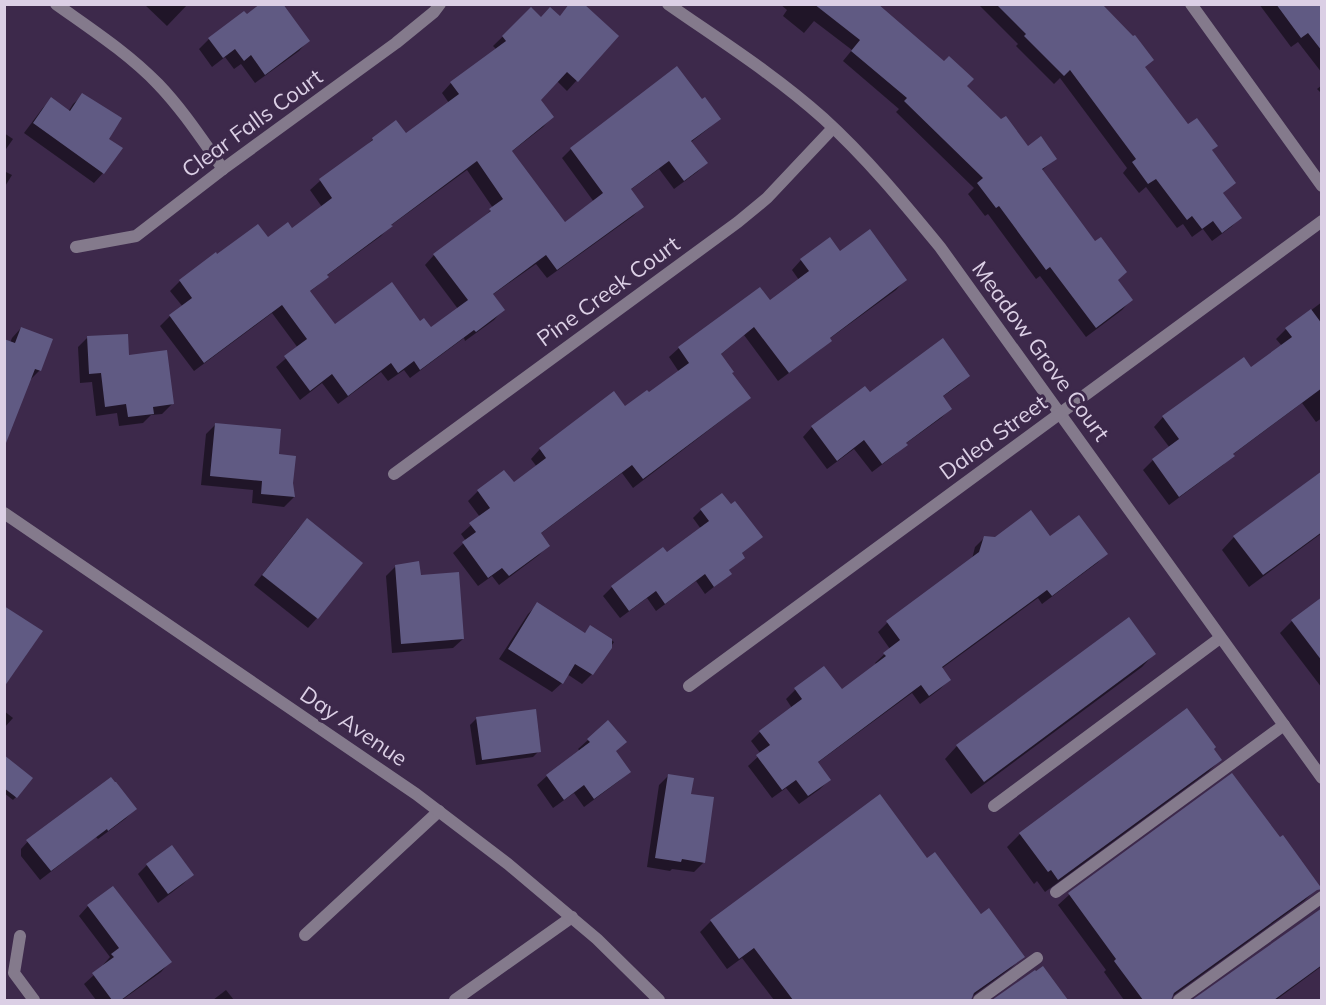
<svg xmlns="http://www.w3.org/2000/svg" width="1326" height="1005" font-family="Mulish,sans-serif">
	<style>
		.shadow { fill: #0007; fill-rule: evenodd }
		.building { fill: #605a83; fill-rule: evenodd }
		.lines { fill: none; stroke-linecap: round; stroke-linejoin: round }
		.service { stroke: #847a8c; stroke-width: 12 }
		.minor { stroke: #847a8c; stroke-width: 12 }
		.tertiary { stroke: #847a8c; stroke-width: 12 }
		.labels { text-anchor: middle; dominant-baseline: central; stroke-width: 6; stroke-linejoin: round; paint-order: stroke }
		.street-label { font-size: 22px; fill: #dbcfe5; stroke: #3d294b }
	</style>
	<rect width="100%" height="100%" fill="#3d294b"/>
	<g class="shadow">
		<polygon points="144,4 188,4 167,26"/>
		<polygon points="780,4 876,4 965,86 1028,148 1055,159 1041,171 1131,300 1122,310 1086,337 1040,276 1036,279 988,214 985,216 968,194 974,188 896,112 899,109 843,61 852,50 814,21 804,33 783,16 787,10"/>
		<polygon points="978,4 1100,4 1144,68 1188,126 1216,146 1211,151 1234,183 1222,194 1240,218 1231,227 1212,241 1203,229 1192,237 1183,224 1177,228 1146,187 1139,193 1123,173 1127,168 1060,78 1054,84 1016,46 1018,44"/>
		<polygon points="1259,4 1322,4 1322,73 1298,42 1291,47"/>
		<path d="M531,9L540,19L559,17L617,36L567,91L557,81L539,100L552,117L543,127L511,152L565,224L594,202L562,158L571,149L702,101L719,118L709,128L691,142L706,163L697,172L674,189L659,169L630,190L642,207L633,216L547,278L536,264L492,295L503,310L494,320L465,341L464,338L410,378L404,370L388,381L381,372L338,404L322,383L300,400L276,367L298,348L272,313L194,371L160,326L170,316L183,307L170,291L180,281L267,239L292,230L322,207L310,190L320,181L363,149L373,139L406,135L449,103L442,93L451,83L497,50L493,46ZM467,170L493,208L481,220L434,255L425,265L458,309L431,329L420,323L335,326L309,292L317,286L327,277L326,276L381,236L390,226Z"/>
		<polygon points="209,39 308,41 299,51 255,83 241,64 234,69 225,57 212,67 199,49"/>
		<polygon points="1322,85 1322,94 1317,89"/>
		<polygon points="83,95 107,139 103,173 94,183 24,133 42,109 51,99 68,112 73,104"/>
		<polygon points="4,133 13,139 4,152"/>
		<polygon points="4,171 12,175 4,188"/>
		<polygon points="840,253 905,280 896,290 829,339 830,341 820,350 778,381 744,335 720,355 731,373 749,398 739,407 633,488 622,473 540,534 548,545 539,555 499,585 492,576 478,586 453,553 466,541 461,534 480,517 468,501 478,491 513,484 537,467 531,459 540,449 625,408 648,394 679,372 669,357 679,348 760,289 769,302 799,280 792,270 801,260"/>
		<polygon points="1322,302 1322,418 1316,422 1302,403 1232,455 1223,465 1169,505 1143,470 1153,460 1170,448 1154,427 1163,417 1251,369 1282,346 1276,339 1286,329"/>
		<polygon points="21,328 40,370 30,380 10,343 12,338"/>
		<polygon points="88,337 128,357 172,404 162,414 151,415 143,423 119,426 117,413 96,416 92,382 80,383 78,347"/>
		<polygon points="968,375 959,385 942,397 950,409 941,418 905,444 896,454 872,472 854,449 827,469 803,437 812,427 869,394"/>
		<polygon points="215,425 277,455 292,483 294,497 284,507 252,503 253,490 201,485 206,434"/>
		<polygon points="1322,473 1322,533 1249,587 1222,550 1234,537"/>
		<polygon points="701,510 761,537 741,554 743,558 728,571 730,574 705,594 696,581 656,611 647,598 620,618 603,596 612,587 663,549 666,554 701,529 693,518"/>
		<polygon points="307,520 317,618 308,628 254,585 298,529"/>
		<polygon points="984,538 1050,538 1106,554 1097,563 1042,604 1038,598 941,669 949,680 940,689 920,704 912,693 817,763 829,780 820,789 799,804 786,788 772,798 748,766 761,754 751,741 760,732 792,708 786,699 795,690 824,668 841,692 877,665 875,663 890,649 878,632 887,623 972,559 975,547"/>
		<polygon points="396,566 463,639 453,648 392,653 386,576"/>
		<polygon points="1322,599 1322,688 1280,633 1292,621"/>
		<polygon points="538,604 584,634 591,627 614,642 592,674 582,684 567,674 562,683 552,692 499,659 528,614"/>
		<polygon points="1154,654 1142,667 971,794 945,759 957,746"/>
		<polygon points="1187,710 1220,760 1208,772 1045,892 1037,881 1034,884 1007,847 1020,834"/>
		<polygon points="4,711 13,718 4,728"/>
		<polygon points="476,719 539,751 533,757 476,765 470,725"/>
		<polygon points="588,740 614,752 629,772 619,781 584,807 574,793 553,808 537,785 547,776 580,751 578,749"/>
		<polygon points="4,771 16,797 13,800 4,793"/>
		<polygon points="1232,775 1315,890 1304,901 1170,998 1170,1000 1124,1000 1104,972 1106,970 1058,905 1069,895"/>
		<polygon points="668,776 690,795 704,862 694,872 672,869 670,871 647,867 659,785"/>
		<polygon points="135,809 125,819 98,839 96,837 40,880 21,856 21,849 31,838"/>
		<polygon points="927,860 1023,956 1011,968 970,998 969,1000 774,1000 742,958 727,969 700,932 711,921"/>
		<polygon points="147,865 192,875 183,884 158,903 138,874"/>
		<polygon points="88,906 170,962 161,972 122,1000 96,1000 84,984 104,966 103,965 110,957 79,916"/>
		<polygon points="1322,909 1322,966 1276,1000 1195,1000"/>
		<polygon points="1042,968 1067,1000 995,1000 1034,972"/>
		<polygon points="226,990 234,1000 213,1000"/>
	</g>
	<g class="building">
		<polygon points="260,4 283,4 310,41 265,75 251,55 244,61 235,49 223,58 208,38 244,11 247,14"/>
		<path d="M569,4H584L619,36L578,82L567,72L541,100L554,117L512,151L565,222L603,193L570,148L677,66L702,99L705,97L721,119L691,141L708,163L684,181L669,161L631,189L644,207L557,270L546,255L493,294L505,310L476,332L474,330L420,370L414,361L398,373L391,363L348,396L332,374L310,391L284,356L307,339L282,305L204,363L169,315L192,298L179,280L216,252L217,254L258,224L268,237L288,222L292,228L332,198L319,179L373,140L372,138L396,120L406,133L459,94L450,82L506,41L502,36L531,7L541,17L550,7L560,16ZM477,161L503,199L489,209L491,211L433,254L468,300L431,327L424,318L420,321L392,282L335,324L310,291L329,277L327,275L393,226L391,225Z"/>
		<polygon points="814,4 878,4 944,61 949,56 974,79 967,86 1001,119 1006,116 1028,146 1041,136 1057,159 1042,169 1095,241 1101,237 1127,272 1118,280 1133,300 1096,328 1050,267 1046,270 999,206 996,208 977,183 983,178 904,101 907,98 851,51 860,40"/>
		<polygon points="996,4 1102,4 1133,36 1135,35 1154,60 1145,67 1188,124 1197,118 1218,146 1212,150 1236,183 1223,193 1242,218 1222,233 1213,221 1202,229 1192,216 1187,220 1156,179 1148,184 1132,162 1136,159 1070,70 1064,76 1024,36 1026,34"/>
		<polygon points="1276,4 1322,4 1322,51 1308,33 1301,38"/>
		<polygon points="82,93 122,118 109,139 123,148 104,174 33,123 51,97 70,111"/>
		<polygon points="870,229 907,280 830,338 832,341 789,373 754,327 721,354 734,372 732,373 751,398 643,479 632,465 541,533 550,546 509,576 502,568 488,578 462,542 476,532 469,523 490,508 477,490 504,470 514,482 546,458 539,448 614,391 625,406 647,390 649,392 689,363 678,347 760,287 770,300 809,271 800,259 830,237 840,251"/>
		<polygon points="1311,309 1322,324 1322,388 1233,454 1235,456 1179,497 1152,459 1179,439 1162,416 1244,357 1251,367 1292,337 1285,328"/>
		<polygon points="21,327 53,339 41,371 35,369 6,443 4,443 4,339 15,343"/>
		<polygon points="128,334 129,355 167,350 174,404 153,407 154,414 128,417 126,404 105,407 101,373 89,374 87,336"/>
		<polygon points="943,338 970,376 943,396 952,409 906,443 908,445 882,464 864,440 837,461 811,426 865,386 870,392"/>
		<polygon points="215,423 281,429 279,454 296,456 293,483 295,497 261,494 262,481 210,476"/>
		<polygon points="1322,471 1322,532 1263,575 1233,536"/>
		<polygon points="722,493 731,504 735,501 763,537 742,553 745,558 729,570 732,574 714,587 705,574 665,604 656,591 629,611 611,586 663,547 667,552 709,521 700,509"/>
		<polygon points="1031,510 1050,536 1079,515 1108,554 1052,596 1047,590 942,667 951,680 929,696 921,685 818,762 831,780 808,796 796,780 782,790 756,755 770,745 759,731 802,699 794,688 824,666 842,689 886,656 883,653 900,640 886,621 979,552 984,536 995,537"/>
		<polygon points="307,518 363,563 318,619 262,575"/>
		<polygon points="419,561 421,575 459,572 464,639 401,644 395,565"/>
		<polygon points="1322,597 1322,661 1291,620"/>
		<polygon points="537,602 585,633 590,625 612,639 612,648 593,675 575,664 563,684 508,649"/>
		<polygon points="4,606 43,631 4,687"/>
		<polygon points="1129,617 1156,654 984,782 956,745"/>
		<polygon points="1187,708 1216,747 1214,749 1222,760 1058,880 1051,870 1048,872 1019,833"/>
		<polygon points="536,709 541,752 482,760 476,717"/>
		<polygon points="608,720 627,742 616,751 631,772 594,799 584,785 564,800 546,775 590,742 587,739"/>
		<polygon points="4,755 33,778 17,798 4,788"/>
		<polygon points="1232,773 1280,837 1283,835 1322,889 1317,890 1174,993 1171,1000 1143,1000 1114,961 1116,959 1068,893"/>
		<polygon points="668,774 694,778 691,794 714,797 705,863 682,859 681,862 655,858"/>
		<polygon points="111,777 115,782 116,782 137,809 108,831 107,829 51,871 26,840"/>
		<polygon points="880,794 927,858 935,852 981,914 989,908 1025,957 974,993 971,1000 793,1000 754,948 739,959 710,920"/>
		<polygon points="172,845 194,875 168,894 146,864"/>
		<polygon points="113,886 172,962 121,1000 112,1000 92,973 114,957 111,954 119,948 87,905"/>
		<polygon points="1322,908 1322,965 1274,1000 1192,1000"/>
		<polygon points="1043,966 1068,1000 992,1000 1035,970 1036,971"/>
	</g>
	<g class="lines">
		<g class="service">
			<polyline points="994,806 1220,638"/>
			<polyline points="1056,892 1284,725"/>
			<polyline points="305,935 439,811"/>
			<polyline points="455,1000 572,917"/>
			<polyline points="979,1000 1037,958"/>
			<polyline points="1179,1000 1322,897"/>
		</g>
		<g class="minor">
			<path d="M56,4C91,29 128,53 158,84C183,110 203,141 223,169"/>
			<path d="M668,4C721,41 775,75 823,118C866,157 903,202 940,247L1322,778"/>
			<polyline points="1191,4 1322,186"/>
			<polyline points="76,247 136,236 223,169 396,43 434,12 440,4"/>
			<polyline points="394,474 738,222 767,198 833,128"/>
			<polyline points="689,686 1322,221"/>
			<polyline points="20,936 14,973 34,1000"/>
		</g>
		<polyline class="tertiary" points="4,513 416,794 508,864 597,939 659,1000"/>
	</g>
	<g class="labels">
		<g class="street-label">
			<text transform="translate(252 123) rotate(-36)">Clear Falls Court</text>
			<text transform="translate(608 291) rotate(-36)">Pine Creek Court</text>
			<text transform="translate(1041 351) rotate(54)">Meadow Grove Court</text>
			<text transform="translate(993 437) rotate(-36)">Dalea Street</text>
			<text transform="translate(354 726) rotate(34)">Day Avenue</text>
		</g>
	</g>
	<rect width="1326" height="1005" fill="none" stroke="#dbcfe5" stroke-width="12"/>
</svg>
